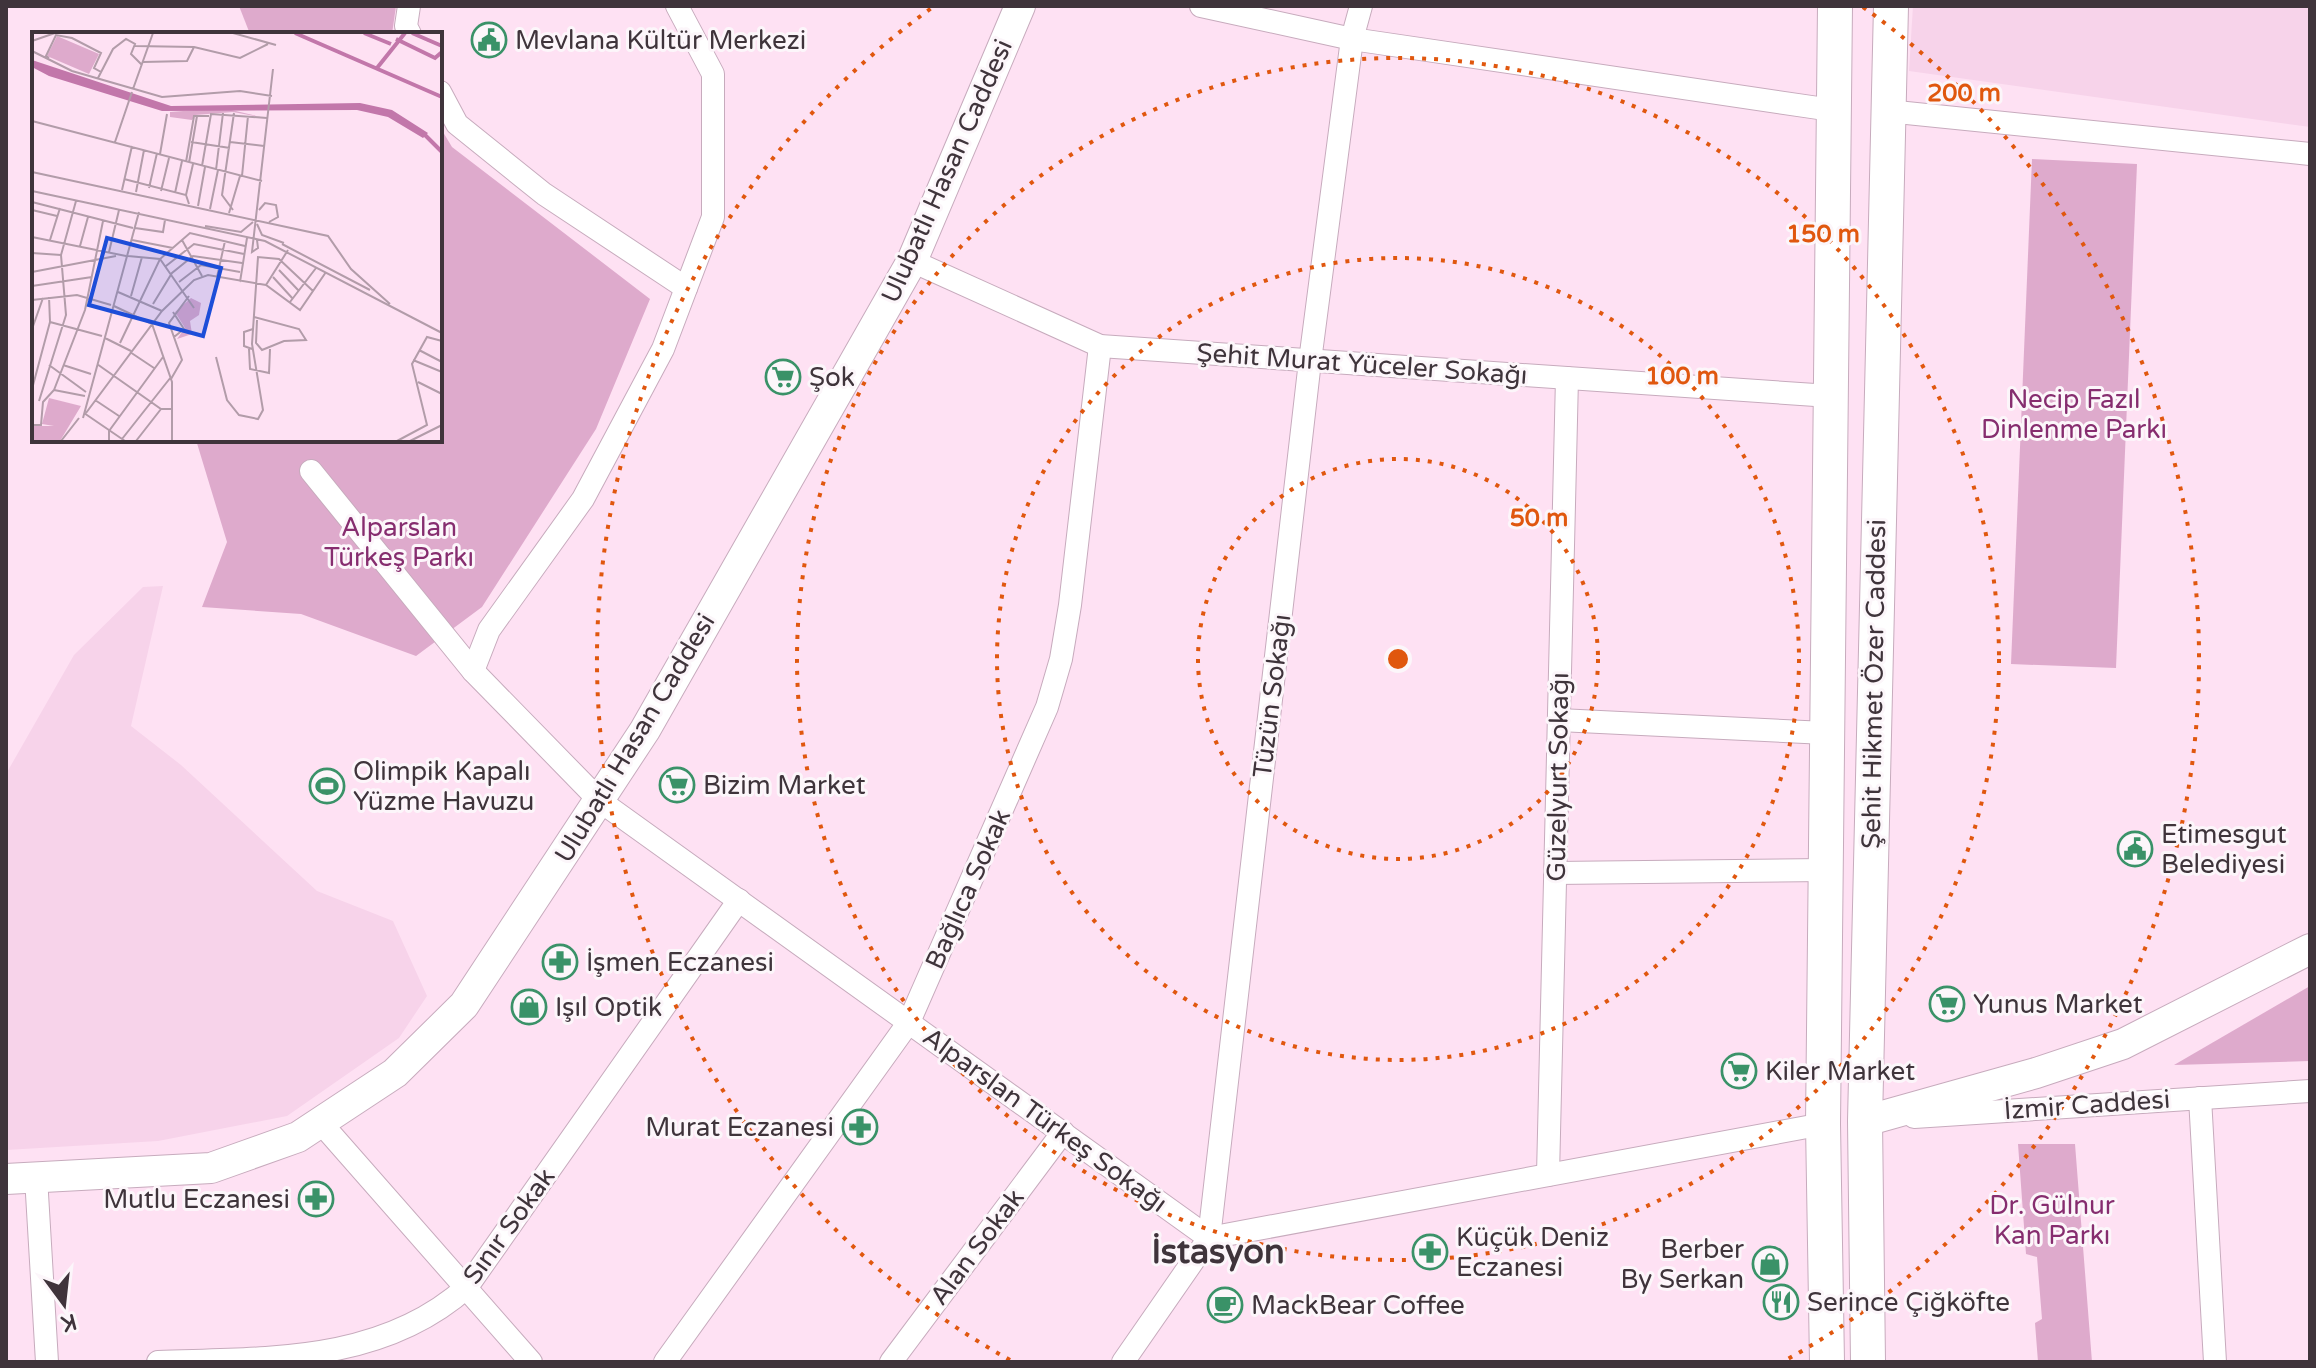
<svg xmlns="http://www.w3.org/2000/svg" width="2316" height="1368" font-family="'Varela Round',sans-serif">
	<style>
		.built { fill: #f7d3ea }
		.green { fill: #deaacc }
		.lines { fill: none; stroke-linecap: round; stroke-linejoin: round }
		.street-casing { stroke: #c7abbd; stroke-width: 24 }
		.secondary-casing { stroke: #c7abbd; stroke-width: 32 }
		.primary-casing { stroke: #c7abbd; stroke-width: 36 }
		.street { stroke: #fff; stroke-width: 22 }
		.secondary { stroke: #fff; stroke-width: 30 }
		.primary { stroke: #fff; stroke-width: 34 }
		.ring { fill: none; stroke: #e0570e; stroke-width: 4; stroke-dasharray: 4 8 }
		.labels { text-anchor: middle; dominant-baseline: central; stroke-width: 6; stroke-linejoin: round; paint-order: stroke }
		.poi-label { font-size: 26px; fill: #3f343b; stroke: #fcf6fa; text-anchor: start }
		.street-label { font-size: 26px; fill: #3f343b; stroke: #fcf6fa }
		.park-label { font-size: 26px; fill: #862d6f; stroke: #fcf6fa }
		.district-label { font-size: 34px; font-weight: bold; fill: #3f343b; stroke: #fcf6fa }
		.inset-river { fill: none; stroke: #c277aa; stroke-width: 4 }
		.inset-road { fill: none; stroke: #b29ca9; stroke-width: 2 }
		.view { fill: #1d4ed8; fill-opacity: 0.15; stroke: #1d4ed8; stroke-width: 4 }
		.inset-edge { fill: none; stroke: #3f343b; stroke-width: 4 }
		.centre { fill: #e0570e; stroke: #fcf6fa; stroke-width: 4 }
		.ring-label { font-size: 24px; text-anchor: middle; font-weight: bold; fill: #e0570e; stroke: #fcf6fa; stroke-width: 6; stroke-linejoin: round; paint-order: stroke }
	</style>
	<rect width="100%" height="100%" fill="#fee1f3"/>
	<g class="built">
		<polygon points="1913,6 2310,6 2310,127 1909,71"/>
		<polygon points="163,586 131,726 181,765 317,891 393,921 427,996 399,1038 287,1116 158,1141 6,1150 6,774 74,655 143,587"/>
	</g>
	<g class="green">
		<polygon points="239,6 396,6 392,34 250,34"/>
		<polygon points="440,127 452,147 650,299 596,429 482,607 416,656 301,614 202,607 227,542 196,440 440,440"/>
		<polygon points="2032,159 2137,164 2116,668 2011,664"/>
		<polygon points="2310,986 2310,1061 2174,1065"/>
		<polygon points="2018,1144 2075,1144 2092,1362 2038,1362 2035,1323 2042,1319 2037,1257 2026,1254"/>
	</g>
	<g class="lines">
		<g class="street-casing">
			<g id="street">
				<polyline points="409,6 406,26 410,34"/>
				<polyline points="1201,6 1352,39 1832,110"/>
				<polyline points="440,92 457,124 544,194 686,288"/>
				<polyline points="1887,111 2310,154"/>
				<polyline points="912,261 1100,346 1830,396"/>
				<polyline points="311,471 473,671 600,801 1209,1238 1823,1124"/>
				<polyline points="473,671 489,630 583,499 663,349 713,217 713,74 677,6"/>
				<polyline points="1559,720 1826,733"/>
				<polyline points="1555,873 1825,870"/>
				<polyline points="2200,1098 2215,1362"/>
				<polyline points="1914,1117 2310,1091"/>
				<polyline points="321,1123 531,1362"/>
				<polyline points="1548,1175 1567,378"/>
				<polyline points="36,1177 47,1362"/>
				<path d="M158,1362C265,1358 381,1364 467,1287L739,900"/>
				<polyline points="665,1362 909,1022 1047,707 1061,659 1070,605 1100,346"/>
				<polyline points="891,1362 1063,1132"/>
				<polyline points="1123,1362 1209,1238 1310,361 1352,39 1361,6"/>
			</g>
		</g>
		<g class="secondary-casing">
			<g id="secondary">
				<polyline points="1865,1121 2036,1073 2123,1044 2310,949"/>
				<polyline points="6,1179 211,1168 298,1137 395,1073 464,1005 645,730 912,261 1020,6"/>
			</g>
		</g>
		<g class="primary-casing">
			<g id="primary">
				<polyline points="1827,1362 1823,1124 1835,6"/>
				<polyline points="1868,1362 1865,1121 1891,6"/>
			</g>
		</g>
		<use href="#street" class="street"/>
		<use href="#secondary" class="secondary"/>
		<use href="#primary" class="primary"/>
	</g>
	<g class="ring">
		<circle cx="1398" cy="659" r="200"/>
		<circle cx="1398" cy="659" r="401"/>
		<circle cx="1398" cy="659" r="601"/>
		<path d="M1010 1360A801 801 0 0 1 933 7M1863 7A801 801 0 0 1 1786 1360"/>
	</g>
	<defs>
		<g id="civic-ring" transform="scale(1.8)"><circle r="9.5" fill="#fcf6fa" stroke="#3a9268" stroke-width="1.5"/><path d="M-.6-6.5H3V-4.5H.6V-3L4-1V1h2V6H-6V1h2V-1L-.6-3ZM-1.2 2.5V6h2.4V2.5Z" fill="#3a9268"/></g>
		<g id="supermarket-ring" transform="scale(1.8)"><circle r="9.5" fill="#fcf6fa" stroke="#3a9268" stroke-width="1.5"/><path d="M-6-5.5h2.5l.6 2H6L4.5 2H-2.5L-4.4-4H-6ZM-1.5 3.2a1.3 1.3 0 1 0 .1 0ZM3 3.2a1.3 1.3 0 1 0 .1 0Z" fill="#3a9268"/></g>
		<g id="stadium-ring" transform="scale(1.8)"><circle r="9.5" fill="#fcf6fa" stroke="#3a9268" stroke-width="1.5"/><path d="M0-5a6.5 5 0 1 0 0 10a6.5 5 0 1 0 0-10ZM-3.5-1.8h7v3.6h-7Z" fill="#3a9268"/></g>
		<g id="pharmacy-ring" transform="scale(1.8)"><circle r="9.5" fill="#fcf6fa" stroke="#3a9268" stroke-width="1.5"/><path d="M-2-6h4v4h4v4h-4v4h-4v-4h-4v-4h4Z" fill="#3a9268"/></g>
		<g id="shop-ring" transform="scale(1.8)"><circle r="9.5" fill="#fcf6fa" stroke="#3a9268" stroke-width="1.5"/><path d="M-5-2.5h2.3a2.7 3.5 0 0 1 5.4 0H5L5.5 6h-11ZM-1.5-2.5h3a1.5 2.3 0 0 0-3 0Z" fill="#3a9268"/></g>
		<g id="restaurant-ring" transform="scale(1.8)"><circle r="9.5" fill="#fcf6fa" stroke="#3a9268" stroke-width="1.5"/><path d="M-5-6h1v4h1v-4h1v4h1v-4h1v5L-1.5 .5V6h-2V.5L-5-1ZM5-6V6H3V1.5H1.5Q1.5-4 5-6Z" fill="#3a9268"/></g>
		<g id="cafe-ring" transform="scale(1.8)"><circle r="9.5" fill="#fcf6fa" stroke="#3a9268" stroke-width="1.5"/><path d="M-5.5-4.5H6V0H3Q3 3.5 0 3.5H-2.5Q-5.5 3.5-5.5 0ZM3-3.2v2h1.7v-2ZM-6 4.5H4V6H-6Z" fill="#3a9268"/></g>
	</defs>
	<g fill-rule="evenodd">
		<use href="#civic-ring" x="489" y="40"/>
		<use href="#supermarket-ring" x="783" y="377"/>
		<use href="#supermarket-ring" x="677" y="785"/>
		<use href="#stadium-ring" x="327" y="786"/>
		<use href="#civic-ring" x="2135" y="849"/>
		<use href="#pharmacy-ring" x="560" y="962"/>
		<use href="#supermarket-ring" x="1947" y="1004"/>
		<use href="#shop-ring" x="529" y="1007"/>
		<use href="#supermarket-ring" x="1739" y="1071"/>
		<use href="#pharmacy-ring" x="860" y="1127"/>
		<use href="#pharmacy-ring" x="316" y="1199"/>
		<use href="#pharmacy-ring" x="1430" y="1252"/>
		<use href="#shop-ring" x="1770" y="1264"/>
		<use href="#restaurant-ring" x="1781" y="1302"/>
		<use href="#cafe-ring" x="1225" y="1305"/>
	</g>
	<g class="labels">
		<g class="poi-label">
			<text x="515" y="40">Mevlana Kültür Merkezi</text>
			<text x="809" y="377">Şok</text>
			<text x="353" y="771">Olimpik Kapalı<tspan x="353" dy="30">Yüzme Havuzu</tspan></text>
			<text x="703" y="785">Bizim Market</text>
			<text x="2161" y="834">Etimesgut<tspan x="2161" dy="30">Belediyesi</tspan></text>
			<text x="586" y="962">İşmen Eczanesi</text>
			<text x="1973" y="1004">Yunus Market</text>
			<text x="555" y="1007">Işıl Optik</text>
			<text x="1765" y="1071">Kiler Market</text>
			<text x="834" y="1127" text-anchor="end">Murat Eczanesi</text>
			<text x="290" y="1199" text-anchor="end">Mutlu Eczanesi</text>
			<text x="1456" y="1237">Küçük Deniz<tspan x="1456" dy="30">Eczanesi</tspan></text>
			<text x="1744" y="1249" text-anchor="end">Berber<tspan x="1744" dy="30">By Serkan</tspan></text>
			<text x="1807" y="1302">Serince Çiğköfte</text>
			<text x="1251" y="1305">MackBear Coffee</text>
		</g>
		<g class="street-label">
			<text transform="translate(947 171) rotate(-66)">Ulubatlı Hasan Caddesi</text>
			<text transform="translate(1362 364) rotate(4)">Şehit Murat Yüceler Sokağı</text>
			<text transform="translate(1874 684) rotate(-89)">Şehit Hikmet Özer Caddesi</text>
			<text transform="translate(1272 696) rotate(-83)">Tüzün Sokağı</text>
			<text transform="translate(635 738) rotate(-59)">Ulubatlı Hasan Caddesi</text>
			<text transform="translate(1558 777) rotate(-89)">Güzelyurt Sokağı</text>
			<text transform="translate(968 889) rotate(-66)">Bağlıca Sokak</text>
			<text transform="translate(2087 1105) rotate(-4)">İzmir Caddesi</text>
			<text transform="translate(1045 1120) rotate(36)">Alparslan Türkeş Sokağı</text>
			<text transform="translate(509 1226) rotate(-54)">Sınır Sokak</text>
			<text transform="translate(977 1247) rotate(-53)">Alan Sokak</text>
		</g>
		<g class="park-label">
			<text x="2074" y="399">Necip Fazıl<tspan x="2074" dy="30">Dinlenme Parkı</tspan></text>
			<text x="399" y="527">Alparslan<tspan x="399" dy="30">Türkeş Parkı</tspan></text>
			<text x="2052" y="1205">Dr. Gülnur<tspan x="2052" dy="30">Kan Parkı</tspan></text>
		</g>
		<g class="district-label">
			<text x="1218" y="1252">İstasyon</text>
		</g>
	</g>
	<g transform="translate(32 32)">
		<rect width="410" height="410" fill="#fee1f3"/>
		<path d="M25,4L67,22L57,42L15,24ZM191,76L233,86L201,80L163,83L160,88L138,85V80ZM159,266L169,271L167,283L158,289L160,302L145,307L153,296L143,280ZM17,366L49,374L28,409H0V394H22L10,392Z" fill="#deaacc"/>
		<path d="M0,28L139,74L328,71L360,78L396,101L391,106L356,85L325,78L130,79L17,44L0,35Z" fill="#c277aa"/>
		<path class="inset-river" d="M263,1L410,65M332,1L359,12M380,1L410,14M364,7L403,26L410,20M345,36L373,1M391,101L410,120"/>
		<path class="inset-road" d="M201,1L244,13M0,9L23,1M103,14L162,15L208,26L236,12M0,19L40,39L130,65L208,59L240,64M17,26L14,24L24,3L40,6L69,21L62,36L69,40M111,30L155,29L162,15M66,46L81,17L94,7L103,12L99,22L110,33M101,57L121,1M0,89L230,149M83,110L100,60M159,110L198,116M198,110L232,114M128,122L135,82M154,130L162,84H177M157,131L165,84M170,134L179,82L235,86M184,138L191,81M0,140L296,204L319,237L358,272M210,144L216,84M92,147L154,163L157,172M117,156L125,121M90,158L100,114M0,159L233,209L410,301M129,159L137,126M104,160L112,118M143,161L150,129M154,163L161,132M0,170L101,196M166,174L173,135M178,177L186,138M0,178L25,184M201,178L190,163L202,81M227,178L233,171L244,173L246,185L237,190M197,181L208,144M225,192L230,203L252,211M173,194L209,200L221,190M103,196L131,200L133,188M0,205L94,224M18,208L28,176M100,208L141,216M150,208L170,244M225,208L226,216L220,220L241,37M250,212L338,258M48,214L56,185M77,220L87,178M0,221L29,223M96,224L128,227L162,276M134,234L162,212L212,222M247,238L267,259M0,240L84,224M185,245L193,209M241,245L261,267M147,250L169,233L208,240M208,250L215,206M234,253L256,218M0,254L60,245M86,260L130,279M99,264L110,225M0,268L45,263L79,273M258,270L284,236M121,272L140,241L161,224L210,231M82,274L120,292L140,350V409M141,280L152,297L142,305M222,285L267,297L274,308L252,309L230,318L224,311L225,288M18,290L70,304M0,297L11,266M73,306L99,319M88,311L128,227L158,201L213,214M217,317L218,337L237,341L238,317M220,317L212,314V300L221,297M387,318L410,330M98,320L122,336M184,325L195,368L207,383L226,387L231,378L220,312L226,225L247,227L281,259M381,328L410,340M65,332L129,377H140M17,333L54,360M31,333L59,342M139,347L150,328L137,291L157,264M386,350L410,362M0,357L18,290L17,265M22,358L53,364M63,368L87,384M7,369L34,283L29,223L44,169M52,381L93,409M54,381L130,279L162,248L176,243L234,253L268,278L294,240M51,386L107,180M0,393H9L11,370L22,358L53,278L71,189M90,407L139,345M29,409L47,386M77,409V399L131,325M104,409L129,377M365,409L395,393L380,332L395,305L410,309M378,409L410,393"/>
		<path class="view" d="M75,206L189,236L171,304L57,273Z"/>
		<rect width="410" height="410" class="inset-edge"/>
	</g>
	<circle cx="1398" cy="659" r="12" class="centre"/>
	<g class="ring-label">
		<text x="1964" y="101">200 m</text>
		<text x="1823" y="242">150 m</text>
		<text x="1682" y="384">100 m</text>
		<text x="1539" y="526">50 m</text>
	</g>
	<rect width="2316" height="1368" fill="none" stroke="#3f343b" stroke-width="16"/>
	<g transform="translate(64 1304) rotate(165)" stroke="#fcf6fa" stroke-width="6" paint-order="stroke">
	<path d="M0-6L14 30L0 20L-14 30Z" fill="#3f343b"/>
	<text y="-12" font-size="22" font-weight="bold" text-anchor="middle" fill="#3f343b">K</text>
	</g>
</svg>
